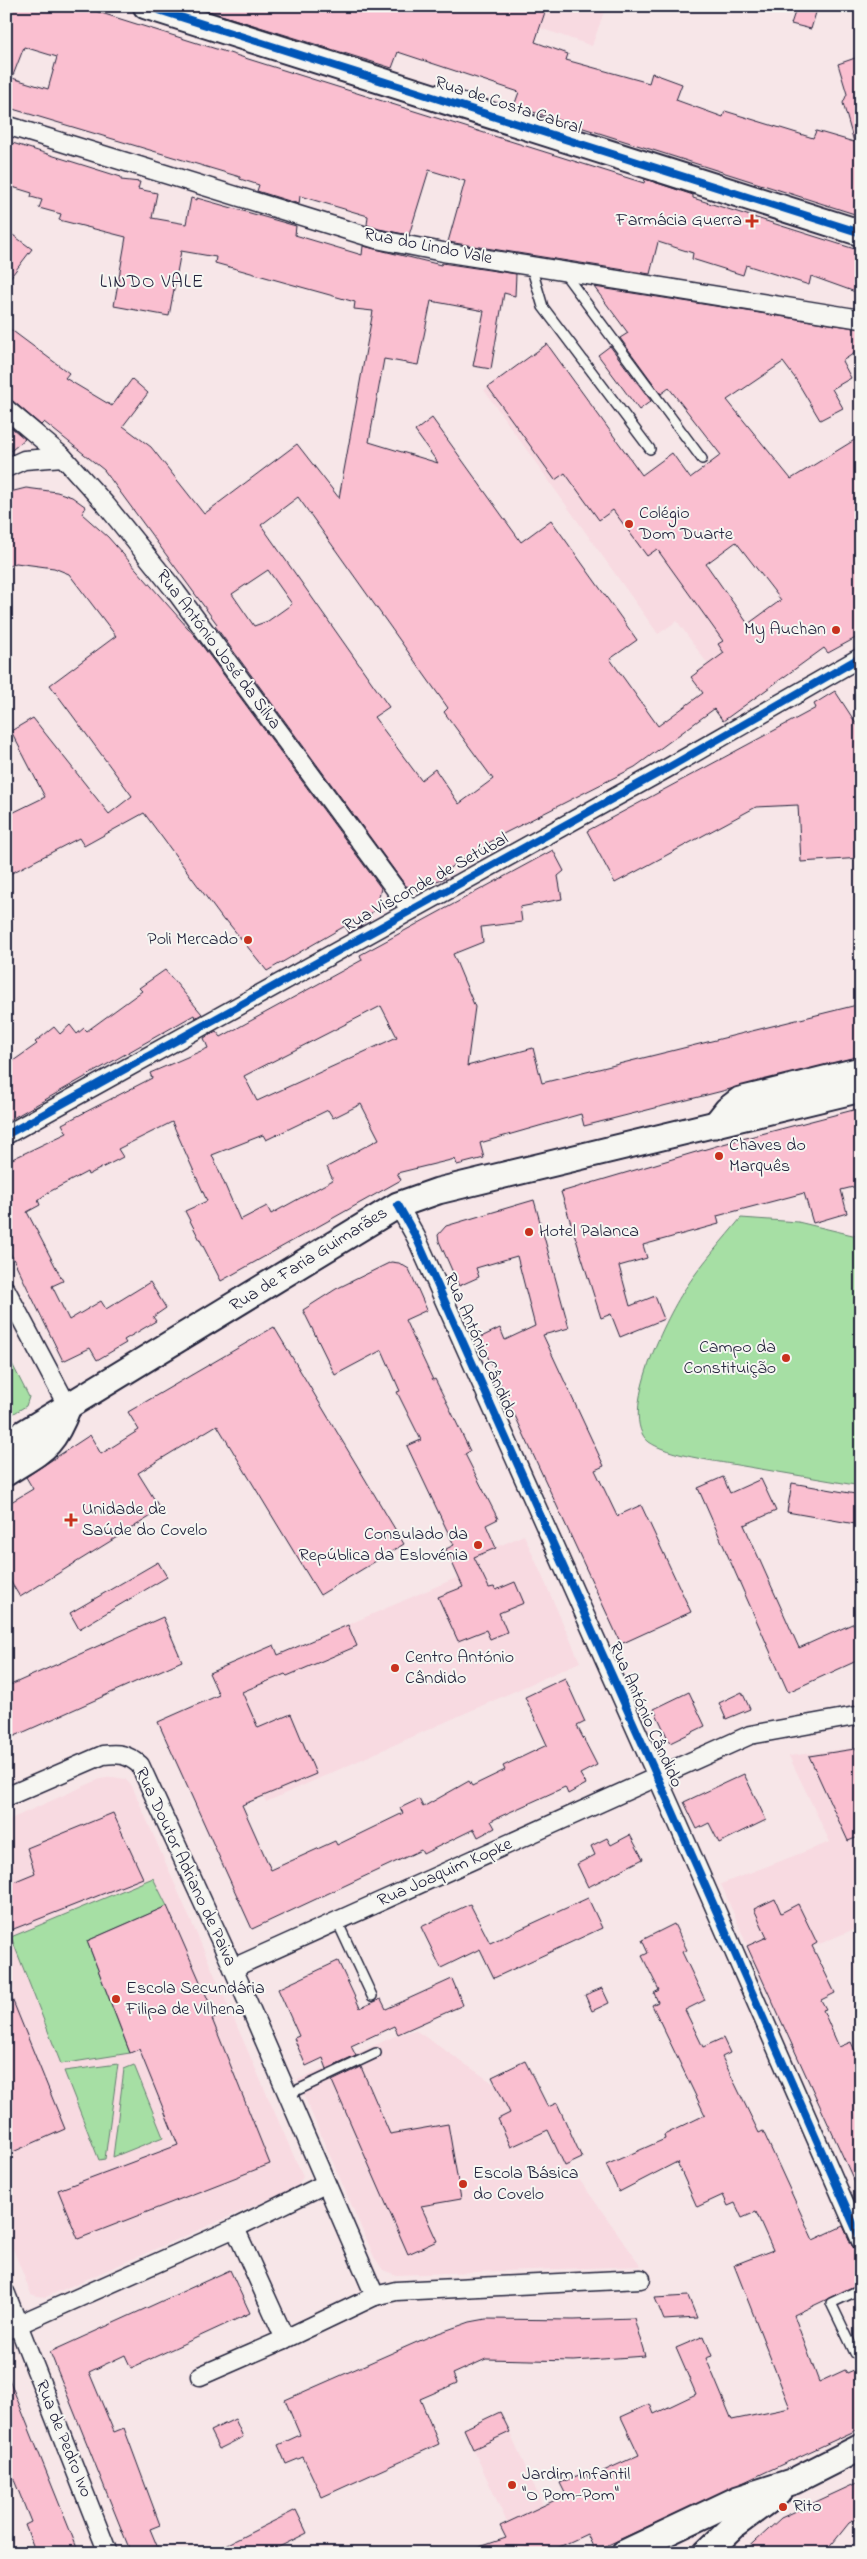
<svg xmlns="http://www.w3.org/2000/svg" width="867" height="2559" font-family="'Indie Flower',sans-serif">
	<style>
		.built { fill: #f8dae1 }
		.green { fill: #a6dfa4; stroke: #648070 }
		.building { fill: #fabfd0; stroke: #22223b; fill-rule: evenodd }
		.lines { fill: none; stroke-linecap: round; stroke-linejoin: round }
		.lane-casing { stroke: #22223b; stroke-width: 12 }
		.street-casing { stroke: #22223b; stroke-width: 21 }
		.secondary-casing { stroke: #22223b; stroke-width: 29 }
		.lane { stroke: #f6f6f2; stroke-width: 9 }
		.street { stroke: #f6f6f2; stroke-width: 18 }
		.secondary { stroke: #f6f6f2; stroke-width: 25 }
		.cycleway-casing { stroke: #f6f6f2; stroke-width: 11 }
		.cycleway { stroke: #0057b8; stroke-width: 8 }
		.poi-dot { fill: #c8321e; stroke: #f6f6f2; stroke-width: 2 }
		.labels { text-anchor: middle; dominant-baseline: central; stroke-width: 4; stroke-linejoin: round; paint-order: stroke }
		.street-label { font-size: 18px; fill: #22223b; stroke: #f6f6f2 }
		.poi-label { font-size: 18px; fill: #22223b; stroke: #f6f6f2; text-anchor: start }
		.neighbourhood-label { font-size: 19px; letter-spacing: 1px; fill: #22223b; stroke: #f6f6f2 }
	</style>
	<rect width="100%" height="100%" fill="#f7e6e8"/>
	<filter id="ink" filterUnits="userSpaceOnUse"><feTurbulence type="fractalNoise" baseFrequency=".02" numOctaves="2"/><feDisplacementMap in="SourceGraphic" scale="10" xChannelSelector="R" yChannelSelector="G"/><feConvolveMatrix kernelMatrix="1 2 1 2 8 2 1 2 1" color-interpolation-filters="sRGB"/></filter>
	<g filter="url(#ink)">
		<g class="built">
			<polygon points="412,6 606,6 592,46 540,28 519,92 398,52"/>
			<polygon points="547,344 786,676 740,709 677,621 658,634 484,390"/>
			<polygon points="524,1535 580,1662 266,1802 209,1673 274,1645 278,1655 472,1571 468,1560"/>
			<polygon points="861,1747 861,1926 758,1971 721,1884 830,1842 789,1756"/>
			<polygon points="113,1777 125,1779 132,1786 303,2177 297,2187 46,2297 37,2296 31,2294 6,2231 6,1821 100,1779"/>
			<polygon points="415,2030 515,2098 531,2112 641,2266 396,2275 383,2270 374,2257 297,2080 395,2036"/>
			<polygon points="500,2412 565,2553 521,2553 464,2429"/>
		</g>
		<g class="green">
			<path d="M741,1218L798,1222L861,1237V1486C820,1479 778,1472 737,1465C715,1461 667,1455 649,1442C616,1417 668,1313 687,1286C703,1262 723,1240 741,1218Z"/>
			<polygon points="6,1352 29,1397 26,1406 6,1418"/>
			<polygon points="153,1878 167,1906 87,1941 130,2053 61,2064 11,1937"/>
			<polygon points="118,2064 105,2159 99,2160 64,2071"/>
			<polygon points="134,2065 163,2137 113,2157 124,2069"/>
		</g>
		<g class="building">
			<path d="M6,6H79L644,183L645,179L693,195V198L861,251V294L811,276L809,285L746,265L743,275L692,259L693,253L658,242L650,274L448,242L465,181L429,170L409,235L379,229L367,225L368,216L300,196L299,204L257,191L259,185L240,179V177L6,107ZM24,47L57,57L48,89L12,78Z"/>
			<polygon points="205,6 547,6 535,42 568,54 566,60 649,83 652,73 682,84 676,100 723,117 725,111 813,138 816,131 854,142 843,103 847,94 838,64 861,56 861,216 514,106 519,92 398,52 392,68 205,10"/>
			<polygon points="797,6 818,6 811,29 791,24"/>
			<path d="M6,141L121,177V180L140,182L138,189L157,193L152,218L186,224L191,198L197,200V198L296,226L295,235L362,255L363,246L441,265L442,263L516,274L515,296L504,293L491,369L473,366L484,311L431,301L418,365L384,359L369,442L438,463L415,431L432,418L521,542L551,520L637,640L610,659L658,726L703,693L691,677L724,653L718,644L723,641L657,549L647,556L613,510L599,520L565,473L555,480L488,387L547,344L642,475L672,453L690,478L721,455L669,388L661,394L620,338L628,333L594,287L861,329V349L842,361L851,378L832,389L843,408L820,420L795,378L783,362L727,400L791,479L861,436V635L828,653L824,648L723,721L714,709L635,767L505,833L457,863L442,873L446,878L414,888L406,886L215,626L217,624L104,470L44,422L41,425L13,401L6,399V326L69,373L65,378L112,406L132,379L148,393L123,426L151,447L204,514L297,444L339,498L373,311L354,309L355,302L215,263L216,257L181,251L169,316L114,306L126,237L59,220L61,214L39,208L42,200L31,197L32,193L6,185ZM298,497L448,708L444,712L493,779L459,804L435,769L421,780L374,717L389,707L261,525ZM736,542L781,600L748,624L706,564ZM268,570L292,604L268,621L254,626L232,594Z"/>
			<polygon points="6,230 32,249 6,283"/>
			<polygon points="610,346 651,401 639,410 598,355"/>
			<polygon points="6,423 25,439 6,455"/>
			<polygon points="26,488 57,492 72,497 86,507 82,514 108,537 195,636 381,888 377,906 361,926 349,933 345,926 267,971 226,920 224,921 144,813 84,846 79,838 6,876 6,816 45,797 11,731 33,718 109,814 132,796 50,685 116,636 69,574 54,568 16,563 6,567 6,493"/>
			<polygon points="835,691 861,731 861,858 801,862 798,805 756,807 615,883 587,831 816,708 814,704"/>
			<path d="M553,850L564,871L558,876L562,899L520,907L522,922L481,927L483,942L453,954L475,1007L467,1066L533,1048L542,1083L861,1004V1056L584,1126L581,1114L480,1143L484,1158L457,1165L455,1159L397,1173L401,1180L221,1281L185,1211L207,1201L172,1122L118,1149L123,1157L88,1175L87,1172L49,1192L38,1200L40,1205L27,1212L63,1281L52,1286L69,1320L101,1301L106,1309L150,1282L166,1308L153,1317L156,1321L124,1340L126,1343L97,1360L90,1348L63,1361L6,1244V1162L67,1133L62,1124L152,1078L150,1073L208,1048L204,1038L216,1031L221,1037L362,960L360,955ZM381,1006L397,1037L257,1101L244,1076ZM361,1104L379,1139L327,1167L333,1180L271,1214L267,1206L240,1220L212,1155L263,1135L266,1140L328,1110L333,1118Z"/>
			<polygon points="165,970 202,1014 195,1018 194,1015 6,1122 6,1066 37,1044 35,1042 54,1027 60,1034 70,1025 77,1034 84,1028 87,1031 142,991 139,988"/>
			<polygon points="861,1108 861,1185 841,1190 847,1213 813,1223 804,1193 717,1216 719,1224 643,1245 647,1258 619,1266 630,1306 655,1296 664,1319 620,1337 611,1314 601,1318 561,1192 723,1144"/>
			<polygon points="534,1200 569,1328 543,1335 604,1466 595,1470 617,1516 641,1505 691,1612 621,1644 479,1338 500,1328 505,1340 535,1326 517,1256 476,1268 479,1277 459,1286 439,1241 438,1235 446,1226"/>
			<polygon points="391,1262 399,1263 409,1269 427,1310 405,1320 433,1380 435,1379 450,1409 470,1451 465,1454 498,1519 486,1525 496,1548 474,1557 489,1588 494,1587 496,1590 515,1582 524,1603 499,1613 507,1632 490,1639 486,1630 458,1641 438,1597 463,1587 446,1549 454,1545 407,1446 421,1440 397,1392 400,1391 382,1350 335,1375 303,1310 336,1289"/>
			<polygon points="274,1327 404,1544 320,1595 217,1425 138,1473 161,1510 20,1597 6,1574 6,1505 33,1489 26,1477 90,1435 101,1454 139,1430 128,1412"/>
			<polygon points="723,1477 730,1493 761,1479 776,1511 744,1525 799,1648 861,1620 861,1659 788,1692 698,1488"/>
			<polygon points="792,1483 861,1495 861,1525 787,1512"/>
			<polygon points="158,1562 167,1577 79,1629 70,1613"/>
			<polygon points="163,1617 182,1661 6,1740 6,1687"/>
			<polygon points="348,1625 357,1646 287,1676 285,1674 242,1692 258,1728 291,1714 316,1774 242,1805 271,1870 335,1841 337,1845 403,1813 400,1808 419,1799 423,1807 469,1781 472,1786 505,1770 503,1766 547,1745 525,1697 565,1678 585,1722 577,1726 597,1765 580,1774 586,1784 568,1794 565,1787 499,1817 491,1821 495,1828 478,1837 474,1829 423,1854 421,1850 252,1929 158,1722 219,1695 209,1673 274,1645 278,1655"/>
			<polygon points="689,1692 705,1726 670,1743 654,1709"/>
			<polygon points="742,1692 750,1709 726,1719 719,1703"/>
			<polygon points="861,1748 861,1836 848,1841 809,1756"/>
			<polygon points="744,1774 766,1820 719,1843 709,1823 697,1829 684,1802"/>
			<polygon points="113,1813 143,1878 6,1932 6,1885 35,1873 27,1848"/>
			<polygon points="630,1835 643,1859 588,1887 577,1864 595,1855 591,1846 607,1838 611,1845"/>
			<polygon points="588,1898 602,1928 494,1978 480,1949 441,1968 421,1927 470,1904 490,1943"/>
			<polygon points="775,1899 781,1913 798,1904 817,1943 812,1946 835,1993 821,2000 826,2009 823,2010 839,2047 851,2042 861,2064 861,2196 747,1946 767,1937 754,1909"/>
			<polygon points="167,1906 216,2018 212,2019 270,2164 78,2239 58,2190 178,2145 139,2049 130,2053 87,1941"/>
			<polygon points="674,1924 687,1950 682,1952 705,2000 685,2010 703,2047 723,2038 730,2053 722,2057 759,2133 763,2131 813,2240 843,2226 852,2246 861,2251 861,2283 794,2315 819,2382 845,2370 847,2373 861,2367 861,2428 595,2551 587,2534 557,2548 559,2553 471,2553 471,2550 506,2538 500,2526 566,2495 560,2483 586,2472 588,2478 639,2455 621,2417 650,2404 654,2414 696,2394 676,2348 704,2336 712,2356 706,2358 732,2420 790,2408 734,2265 773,2250 756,2212 742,2218 735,2203 728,2206 723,2195 697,2207 677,2162 619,2192 606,2165 665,2139 664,2135 705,2115 652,2005 658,2002 654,1993 659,1990 642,1956 648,1953 642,1940"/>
			<polygon points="338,1961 360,2008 381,1999 386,2009 452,1979 463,2005 398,2034 394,2026 351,2046 356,2056 327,2069 323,2058 306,2066 294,2038 299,2036 278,1989"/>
			<polygon points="6,1984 65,2129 6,2155"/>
			<polygon points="602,1988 609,2003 592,2011 585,1995"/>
			<polygon points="525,2061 548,2107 557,2103 582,2158 565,2166 548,2130 511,2147 498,2119 510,2113 492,2077"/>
			<polygon points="361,2067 390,2134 448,2124 461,2199 421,2206 437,2241 408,2254 332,2081"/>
			<polygon points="230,2270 250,2313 131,2368 125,2355 89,2372 114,2432 124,2428 160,2525 150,2529 160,2553 131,2553 50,2352"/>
			<polygon points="688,2296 697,2318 664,2320 655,2298"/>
			<polygon points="634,2318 645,2356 574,2361 486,2359 453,2374 457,2383 420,2399 439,2444 322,2497 303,2457 286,2464 278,2445 300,2435 285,2400 433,2335 470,2322 486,2319 574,2320"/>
			<polygon points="6,2374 7,2374 79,2553 36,2553 25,2525 31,2522 6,2460"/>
			<polygon points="500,2412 510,2432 473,2449 464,2429"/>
			<polygon points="235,2419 243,2437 219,2449 210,2431"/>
			<polygon points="861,2481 861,2517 849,2523 825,2553 743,2553 781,2518"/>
			<polygon points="296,2510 307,2533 267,2553 210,2553"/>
		</g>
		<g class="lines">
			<g class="lane-casing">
				<g id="lane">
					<polyline points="531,266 543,307 650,449"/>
					<polyline points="564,273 702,459"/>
					<polyline points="337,1921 372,1996"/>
					<polyline points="287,2095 376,2053"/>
					<polyline points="855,2353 831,2303 861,2289"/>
				</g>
			</g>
			<g class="street-casing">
				<g id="street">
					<polyline points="6,125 376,239 443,252 861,319"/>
					<polyline points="6,409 63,457 106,505 176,592 410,909"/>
					<polyline points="6,468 24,460 63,457"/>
					<polyline points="6,1135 666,769 861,657"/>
					<polyline points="398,1205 416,1237 672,1810 861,2241"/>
					<polyline points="6,1290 68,1407"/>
					<path d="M6,1797L103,1755C119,1753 127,1754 140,1765L233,1968L375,2296L285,2339L235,2228"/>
					<polyline points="233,1968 750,1735 861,1715"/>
					<polyline points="6,2294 108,2553"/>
					<polyline points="375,2296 396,2291 641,2279"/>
					<polyline points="6,2330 235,2228 325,2184"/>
					<polyline points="200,2376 285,2339"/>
				</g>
			</g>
			<g class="secondary-casing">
				<g id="secondary">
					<polyline points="146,6 861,233"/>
					<polyline points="715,1125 727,1110 740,1100 861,1070"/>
					<polyline points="6,1444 398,1205 438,1191 861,1089"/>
					<path d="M6,1473C43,1449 52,1449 68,1407"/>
					<polyline points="624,2553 738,2499 794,2481 861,2447"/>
					<polyline points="706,2553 735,2525 778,2493"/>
				</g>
			</g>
			<use href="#lane" class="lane"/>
			<use href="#street" class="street"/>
			<use href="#secondary" class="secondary"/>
			<g class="cycleway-casing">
				<g id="cycleway">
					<polyline points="146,6 861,233"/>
					<polyline points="6,1135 666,769 861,657"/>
					<polyline points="398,1205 416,1237 672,1810 861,2241"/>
				</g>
			</g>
			<use href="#cycleway" class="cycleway"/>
		</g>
	</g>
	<g class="poi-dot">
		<path d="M749.5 213.5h5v5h5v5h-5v5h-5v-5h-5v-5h5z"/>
		<circle cx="629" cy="524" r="5"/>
		<circle cx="836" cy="630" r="5"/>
		<circle cx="248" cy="940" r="5"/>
		<circle cx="719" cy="1156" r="5"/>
		<circle cx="529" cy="1232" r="5"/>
		<circle cx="786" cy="1358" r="5"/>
		<path d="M68.5 1512.5h5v5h5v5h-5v5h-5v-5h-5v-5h5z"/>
		<circle cx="478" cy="1545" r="5"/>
		<circle cx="395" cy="1668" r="5"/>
		<circle cx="116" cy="1999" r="5"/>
		<circle cx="463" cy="2184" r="5"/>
		<circle cx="512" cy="2485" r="5"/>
		<circle cx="783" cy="2507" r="5"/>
	</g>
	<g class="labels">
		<g class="street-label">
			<text transform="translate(508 106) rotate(18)">Rua de Costa Cabral</text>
			<text transform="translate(428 247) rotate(11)">Rua do Lindo Vale</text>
			<text transform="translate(218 650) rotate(53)">Rua António José da Silva</text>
			<text transform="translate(426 883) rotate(-29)">Rua Visconde de Setúbal</text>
			<text transform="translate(309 1260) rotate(-32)">Rua de Faria Guimarães</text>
			<text transform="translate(480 1346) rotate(66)">Rua António Cândido</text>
			<text transform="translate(645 1715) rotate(66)">Rua António Cândido</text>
			<text transform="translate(185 1867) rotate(65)">Rua Doutor Adriano de Paiva</text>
			<text transform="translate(445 1873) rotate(-24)">Rua Joaquim Kopke</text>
			<text transform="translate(63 2439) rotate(68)">Rua de Pedro Ivo</text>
		</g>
		<g class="poi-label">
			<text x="742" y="221" text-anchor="end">Farmácia Guerra</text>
			<text x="639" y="514">Colégio<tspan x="639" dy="21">Dom Duarte</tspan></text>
			<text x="826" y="630" text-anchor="end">My Auchan</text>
			<text x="238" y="940" text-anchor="end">Poli Mercado</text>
			<text x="729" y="1146">Chaves do<tspan x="729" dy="21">Marquês</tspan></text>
			<text x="539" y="1232">Hotel Palanca</text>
			<text x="776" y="1348" text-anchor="end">Campo da<tspan x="776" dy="21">Constituição</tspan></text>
			<text x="82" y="1510">Unidade de<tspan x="82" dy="21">Saúde do Covelo</tspan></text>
			<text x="468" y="1535" text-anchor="end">Consulado da<tspan x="468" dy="21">República da Eslovénia</tspan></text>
			<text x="405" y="1658">Centro António<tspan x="405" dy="21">Cândido</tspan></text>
			<text x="126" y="1989">Escola Secundária<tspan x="126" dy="21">Filipa de Vilhena</tspan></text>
			<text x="473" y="2174">Escola Básica<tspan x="473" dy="21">do Covelo</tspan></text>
			<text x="522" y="2475">Jardim Infantil<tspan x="522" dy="21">"O Pom-Pom"</tspan></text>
			<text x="793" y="2507">Rito</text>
		</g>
		<g class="neighbourhood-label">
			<text x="152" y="282">LINDO VALE</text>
		</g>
	</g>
	<rect width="867" height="2559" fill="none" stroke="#f6f6f2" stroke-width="25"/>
	<rect x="12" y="12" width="842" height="2534" fill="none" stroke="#22223b" stroke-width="2" filter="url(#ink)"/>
</svg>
